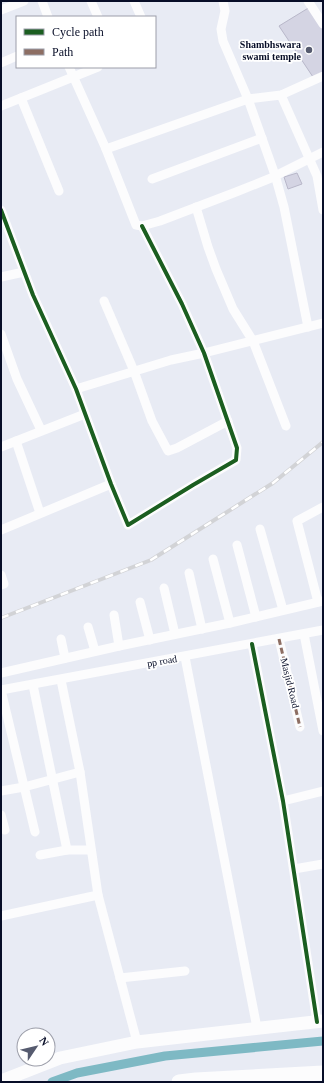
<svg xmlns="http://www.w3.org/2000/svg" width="324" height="1083" font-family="Georgia,serif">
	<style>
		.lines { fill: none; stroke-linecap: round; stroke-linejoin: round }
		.canal { stroke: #7eb9c4; stroke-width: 9 }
		.building { fill: #d4d4e3; stroke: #b8b7c9 }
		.minor { stroke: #fcfcfd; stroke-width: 9 }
		.secondary { stroke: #fcfcfd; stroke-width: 13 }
		.primary { stroke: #fcfcfd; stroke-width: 15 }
		.rail-casing { stroke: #d2d3d6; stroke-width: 4 }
		.rail { stroke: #fff; stroke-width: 2.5; stroke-dasharray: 8; stroke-linecap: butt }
		.quiet { stroke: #8d6e63; stroke-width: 3; stroke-dasharray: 6 3; stroke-linecap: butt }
		.cycleway-casing { stroke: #fff; stroke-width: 6 }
		.cycleway { stroke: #1b5e20; stroke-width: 4 }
		.poi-dot { fill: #565b6f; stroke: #fff; stroke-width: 1.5 }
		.labels { text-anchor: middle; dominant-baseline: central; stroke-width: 3.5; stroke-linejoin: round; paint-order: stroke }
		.poi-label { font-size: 10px; font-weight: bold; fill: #070d27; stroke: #fff; text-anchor: end }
		.street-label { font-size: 10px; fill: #070d27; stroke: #fff }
	</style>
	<rect width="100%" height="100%" fill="#e8ebf4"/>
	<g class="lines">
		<polyline class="canal" points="52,1082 77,1073 165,1056 323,1041"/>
	</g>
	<g class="building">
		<polygon points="310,7 323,29 323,72 313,77 279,26"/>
		<polygon points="297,173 302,184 288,189 284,177"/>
	</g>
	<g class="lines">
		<g class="minor">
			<polyline points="42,1 48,17"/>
			<polyline points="91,1 98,17"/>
			<polyline points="134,1 141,17"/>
			<polyline points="223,1 225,11 221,29 223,41 248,99 275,175 284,207 308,327"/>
			<polyline points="308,1 323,24"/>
			<polyline points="1,10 24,1"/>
			<polyline points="1,63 17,56"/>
			<polyline points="69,67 106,149 136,225 142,226 160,221 236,192 271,178 323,152"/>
			<polyline points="281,95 317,176 323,210"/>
			<polyline points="21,98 59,191"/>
			<polyline points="1,106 98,67"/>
			<polyline points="106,149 248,99 281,95 323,76"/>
			<polyline points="152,179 262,138"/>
			<polyline points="196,207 208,247 216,269 233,309 253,341 286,426"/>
			<polyline points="1,210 33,295 76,389 111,484 128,525 193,485 236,460 237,448 204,353 182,304 142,226"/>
			<polyline points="1,277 24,272"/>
			<polyline points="104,301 134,371 152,421 168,451 177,448 228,421"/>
			<polyline points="1,334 17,379 41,430"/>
			<polyline points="76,389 171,360 204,353 323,323"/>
			<polyline points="16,441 40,513"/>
			<polyline points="1,447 85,414"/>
			<polyline points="260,529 283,610"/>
			<polyline points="1,530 111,484"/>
			<polyline points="237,545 256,617"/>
			<polyline points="213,559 230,623"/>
			<polyline points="189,573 202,629"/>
			<polyline points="1,575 4,584 1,585"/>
			<polyline points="164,588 175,634"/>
			<polyline points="140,602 150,640"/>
			<polyline points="318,602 297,521 323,507"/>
			<polyline points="114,615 119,646"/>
			<polyline points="88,627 95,651"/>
			<polyline points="304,634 323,731"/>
			<polyline points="61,639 65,658"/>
			<polyline points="279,639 300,727"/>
			<polyline points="252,644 283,801 317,1022"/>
			<polyline points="185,657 257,1028"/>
			<polyline points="1,673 119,646 230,623 323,601"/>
			<polyline points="61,680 80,772 98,895 137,1042"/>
			<polyline points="33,685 67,850"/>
			<polyline points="1,690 323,630"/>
			<polyline points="1,690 35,832"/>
			<polyline points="1,791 24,787 80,772"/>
			<polyline points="283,801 323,791"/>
			<polyline points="1,815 5,830"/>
			<polyline points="40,855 67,850 91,850"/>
			<polyline points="294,869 323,864"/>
			<polyline points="1,916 98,895"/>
			<polyline points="120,978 185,971"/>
		</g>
		<polyline class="secondary" points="1,1081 60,1058 137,1042 323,1021"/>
		<polyline class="primary" points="179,1082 196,1080 323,1073"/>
		<g class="rail-casing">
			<polyline id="rail" points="1,618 151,560 273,483 323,442"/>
		</g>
		<use href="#rail" class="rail"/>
		<polyline class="quiet" points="279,639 300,727"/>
		<g class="cycleway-casing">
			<g id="cycleway">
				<polyline points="1,210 33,295 76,389 111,484 128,525 193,485 236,460 237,448 204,353 182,304 142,226"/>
				<polyline points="252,644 283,801 317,1022"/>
			</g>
		</g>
		<use href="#cycleway" class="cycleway"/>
	</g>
	<circle class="poi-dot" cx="309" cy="50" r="4"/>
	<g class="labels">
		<g class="poi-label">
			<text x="301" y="44">Shambhswara<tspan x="301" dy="12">swami temple</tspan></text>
		</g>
		<g class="street-label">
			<text transform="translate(162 661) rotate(-10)">pp road</text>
			<text transform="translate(290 683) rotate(76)">Masjid Road</text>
		</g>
	</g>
	<rect width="324" height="1083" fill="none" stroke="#070d27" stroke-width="4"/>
	<rect x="16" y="16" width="140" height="52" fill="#ffffff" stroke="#9c9ea9"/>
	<rect x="24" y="29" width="20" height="6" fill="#1b5e20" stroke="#9c9ea9"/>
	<text x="52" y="36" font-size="12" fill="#070d27">Cycle path</text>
	<rect x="24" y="49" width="20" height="6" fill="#8d6e63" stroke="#9c9ea9"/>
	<text x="52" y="56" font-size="12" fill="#070d27">Path</text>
	<g transform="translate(36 1047) rotate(55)"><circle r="19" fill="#ffffff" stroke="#9c9ea9"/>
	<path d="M0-3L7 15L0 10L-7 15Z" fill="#565b6f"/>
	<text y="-6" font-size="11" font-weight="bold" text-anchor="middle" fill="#070d27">N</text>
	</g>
</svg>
